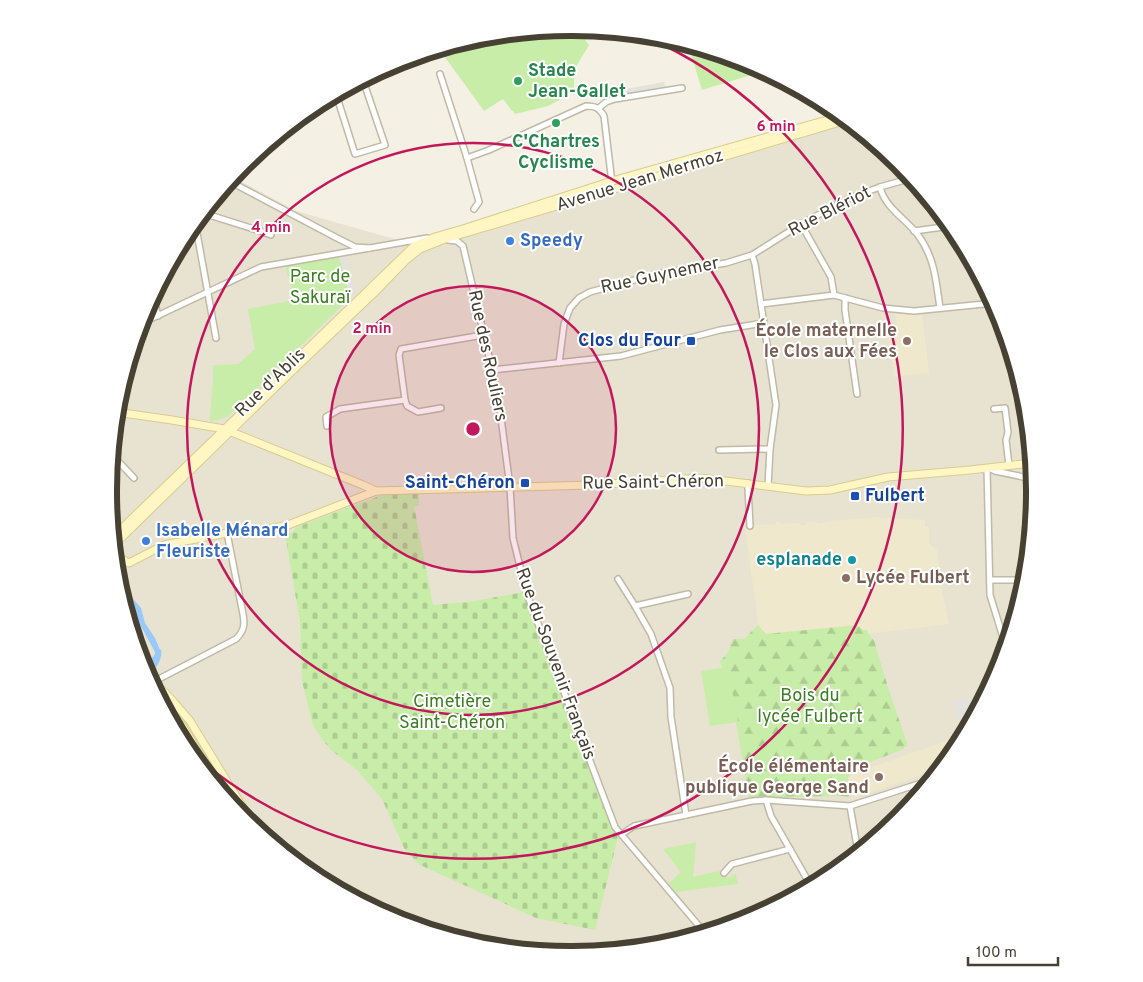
<svg xmlns="http://www.w3.org/2000/svg" width="1143" height="982" font-family="Overpass,sans-serif">
	<style>
		.residential { fill: #e8e3d1 }
		.education { fill: #efe8cc }
		.forest { fill: url(#forest-firs) }
		.cemetery { fill: url(#cemetery-stones) }
		.park { fill: #c8eda8 }
		.parking { fill: #e4e2dd }
		.water { fill: #99c9f8 }
		.lines { fill: none; stroke-linecap: round; stroke-linejoin: round }
		.street-casing { stroke: #c0b9a6; stroke-width: 8 }
		.secondary-casing { stroke: #d8cc8e; stroke-width: 9 }
		.street { stroke: #fff; stroke-width: 5 }
		.secondary { stroke: #fff6c3; stroke-width: 7 }
		.ring { fill: none; stroke: #c2185b; stroke-width: 2.5 }
		.leisure-dot { fill: #2e9e5b; stroke: #fff; stroke-width: 2 }
		.shop-dot { fill: #3f7fe0; stroke: #fff; stroke-width: 2 }
		.transit-dot { fill: #1a4fb4; stroke: #fff; stroke-width: 2 }
		.education-dot { fill: #8d6e63; stroke: #fff; stroke-width: 2 }
		.culture-dot { fill: #0f9aa8; stroke: #fff; stroke-width: 2 }
		.labels { text-anchor: middle; dominant-baseline: central; stroke-width: 4; stroke-linejoin: round; paint-order: stroke }
		.leisure-label { font-size: 18px; font-weight: bold; fill: #27864d; stroke: #fff; text-anchor: start }
		.street-label { font-size: 18px; fill: #474133; stroke: #fff }
		.shop-label { font-size: 18px; font-weight: bold; fill: #366cbe; stroke: #fff; text-anchor: start }
		.park-label { font-size: 18px; fill: #3c7e21; stroke: #fff }
		.education-label { font-size: 18px; font-weight: bold; fill: #785e54; stroke: #fff; text-anchor: end }
		.transit-label { font-size: 18px; font-weight: bold; fill: #164399; stroke: #fff; text-anchor: end }
		.culture-label { font-size: 18px; font-weight: bold; fill: #0d838f; stroke: #fff; text-anchor: end }
		.rim { fill: none; stroke: #474133; stroke-width: 6 }
		.centre { fill: #c2185b; stroke: #fff; stroke-width: 2.5 }
		.ring-label { font-size: 15px; text-anchor: middle; font-weight: bold; fill: #c2185b; stroke: #fff; stroke-width: 4; stroke-linejoin: round; paint-order: stroke }
	</style>
	<defs>
		<pattern id="forest-firs" width="22" height="20" patternUnits="userSpaceOnUse" patternTransform="scale(1.25)"><rect width="22" height="20" fill="#c8eda8"/><path d="M5 1l3.5 6h-7zM16 11l3.5 6h-7z" fill="#adcc91"/></pattern>
		<pattern id="cemetery-stones" width="16" height="16" patternUnits="userSpaceOnUse" patternTransform="scale(1.25)"><rect width="16" height="16" fill="#c8eda8"/><path d="M2 7V4a2 2 0 0 1 4 0v3zM10 15v-3a2 2 0 0 1 4 0v3z" fill="#adcc91"/></pattern>
	</defs>
	<rect width="100%" height="100%" fill="#f4f0e4"/>
	<polygon class="residential" points="844,118 899,163 957,234 1000,314 1026,401 1035,491 1026,582 1000,669 957,749 899,819 829,877 749,919 662,946 571,954 481,946 394,919 314,876 244,819 186,748 143,668 117,581 108,491 117,400 143,313 186,233 233,177 296,211 419,246 609,186"/>
	<g class="education">
		<polygon points="895,313 922,314 929,373 894,377 887,326 897,325"/>
		<polygon points="880,517 881,518 925,520 925,527 929,527 929,544 937,550 942,591 949,624 790,643 760,638 745,526 776,524 776,522 780,522 780,524 800,523 800,525 806,525 806,522 817,522 818,524 827,522 828,521"/>
		<polygon points="964,735 957,749 941,768 854,798 846,776"/>
	</g>
	<polygon class="forest" points="758,625 766,634 857,625 863,630 867,630 869,635 874,640 888,687 908,746 904,747 904,749 852,769 848,779 849,798 843,796 749,798 732,699 720,661 727,654 733,639 744,639"/>
	<polygon class="cemetery" points="419,493 419,506 414,506 433,605 474,601 524,592 571,716 611,826 618,837 595,930 536,918 420,865 405,850 382,799 358,771 331,750 322,739 313,726 302,681 300,622 285,534 293,532 296,527 385,494"/>
	<g class="park">
		<polygon points="572,28 577,28 589,45 574,70 574,92 548,106 515,114 513,111 512,111 503,99 484,111 439,49 481,36"/>
		<polygon points="688,44 749,63 764,71 702,90"/>
		<polygon points="809,95 829,106 814,110"/>
		<path d="M339,256L350,298L227,417L210,422C210,403 214,384 213,365L238,364L255,349L248,309L295,300L285,266Z"/>
		<polygon points="728,667 738,722 710,726 701,671"/>
		<path d="M696,842L693,877L719,871L720,875C727,879 730,878 735,873L738,884L676,892L669,883L681,872L663,849Z"/>
	</g>
	<g class="parking">
		<polygon points="664,82 666,89 616,96 615,91"/>
		<polygon points="345,255 356,292 350,298 339,256"/>
		<polygon points="968,696 975,715 966,731 963,732 952,701"/>
	</g>
	<path class="water" d="M116,577L121,585L141,608L145,623L155,638L160,650L161,649C163,658 157,667 151,673L145,667L155,654V652L137,619L138,617L131,605L121,594Z"/>
	<g class="lines">
		<g class="street-casing">
			<g id="street">
				<polyline points="440,74 467,158"/>
				<polyline points="336,94 355,154 385,145 364,83 350,87"/>
				<polyline points="599,108 606,102 615,99 682,88"/>
				<polyline points="229,181 337,238 355,247 370,248 427,238"/>
				<path d="M880,187C885,208 906,219 918,235C935,258 936,281 940,308"/>
				<path d="M474,209L479,202L467,158L489,150L586,106C596,106 599,108 604,116L612,183"/>
				<polyline points="203,213 260,231 271,235"/>
				<polyline points="195,222 216,338"/>
				<polyline points="801,224 831,277 834,295"/>
				<polyline points="914,231 951,226"/>
				<polyline points="448,240 457,241 463,246 498,395 510,487 513,538 526,591 534,613 615,827 705,933"/>
				<polyline points="752,255 755,264 776,405 770,449 768,486"/>
				<polyline points="153,296 158,316"/>
				<polyline points="845,298 845,310 857,394"/>
				<polyline points="761,304 834,295 883,308 914,311 994,303"/>
				<polyline points="140,324 261,267 370,248"/>
				<polyline points="559,363 564,324 570,308 579,298 590,292 656,274 726,263 752,255 801,224 850,198 880,187 912,178"/>
				<polyline points="492,370 621,356 720,330 764,323"/>
				<polyline points="405,400 407,406 418,412 441,408"/>
				<polyline points="994,409 1005,408 1008,432 1006,440 1009,466"/>
				<polyline points="119,412 114,457 134,478"/>
				<polyline points="327,426 326,417 340,409 405,400 399,355 401,349 483,335"/>
				<polyline points="719,450 770,449"/>
				<polyline points="987,468 990,595 1006,647"/>
				<polyline points="989,468 995,471 1019,476 1034,480"/>
				<polyline points="748,483 748,488 750,526"/>
				<polyline points="618,579 635,606 651,634 670,688 671,717 686,815"/>
				<polyline points="990,580 1026,580"/>
				<polyline points="635,606 688,594"/>
				<path d="M155,681L236,639C244,631 245,625 243,614L227,533"/>
				<polyline points="766,800 771,816 811,886"/>
				<polyline points="850,806 858,852"/>
				<polyline points="622,834 634,826 752,801 766,800 850,806 931,780"/>
				<polyline points="724,873 732,864 790,849"/>
			</g>
		</g>
		<g class="secondary-casing">
			<g id="secondary">
				<polyline points="116,412 172,420 224,429 363,485 376,491"/>
				<polyline points="113,537 414,246 435,237 466,228 612,181 841,116"/>
				<polyline points="113,546 290,373 374,293 406,260 420,249 445,239 847,120"/>
				<polyline points="114,555 129,563 164,545 227,533 269,529 288,525 376,491 592,485 701,478 806,491 830,490 888,477 970,470 1032,463"/>
				<polyline points="146,673 172,700 190,721 256,829"/>
				<polyline points="160,699 183,727 227,798"/>
				<polyline points="303,867 331,883 368,900 406,923"/>
			</g>
		</g>
		<use href="#street" class="street"/>
		<use href="#secondary" class="secondary"/>
	</g>
	<circle cx="473" cy="429" r="143" fill="#c2185b" fill-opacity=".12"/>
	<g class="ring">
		<circle cx="473" cy="429" r="143"/>
		<circle cx="473" cy="429" r="286"/>
		<path d="M644 36A429 429 0 1 1 186 748"/>
	</g>
	<g class="leisure-dot">
		<circle cx="518" cy="81" r="5"/>
		<circle cx="556" cy="123" r="5"/>
	</g>
	<g class="shop-dot">
		<circle cx="510" cy="241" r="5"/>
		<circle cx="146" cy="541" r="5"/>
	</g>
	<g class="transit-dot">
		<rect x="686" y="336" width="10" height="10" rx="2.5"/>
		<rect x="520" y="478" width="10" height="10" rx="2.5"/>
		<rect x="850" y="491" width="10" height="10" rx="2.5"/>
	</g>
	<g class="education-dot">
		<circle cx="907" cy="341" r="5"/>
		<circle cx="846" cy="578" r="5"/>
		<circle cx="879" cy="777" r="5"/>
	</g>
	<circle class="culture-dot" cx="852" cy="560" r="5"/>
	<g class="labels">
		<g class="leisure-label">
			<text x="528" y="71">Stade<tspan x="528" dy="21">Jean-Gallet</tspan></text>
			<text x="556" y="142" text-anchor="middle">C'Chartres<tspan x="556" dy="21">Cyclisme</tspan></text>
		</g>
		<g class="street-label">
			<text transform="translate(640 181) rotate(-17)">Avenue Jean Mermoz</text>
			<text transform="translate(830 212) rotate(-27)">Rue Blériot</text>
			<text transform="translate(660 276) rotate(-12)">Rue Guynemer</text>
			<text transform="translate(487 356) rotate(78)">Rue des Rouliers</text>
			<text transform="translate(271 383) rotate(-44)">Rue d'Ablis</text>
			<text transform="translate(653 483) rotate(-1)">Rue Saint-Chéron</text>
			<text transform="translate(555 664) rotate(70)">Rue du Souvenir Français</text>
		</g>
		<g class="shop-label">
			<text x="520" y="241">Speedy</text>
			<text x="156" y="531">Isabelle Ménard<tspan x="156" dy="21">Fleuriste</tspan></text>
		</g>
		<g class="park-label">
			<text x="320" y="277">Parc de<tspan x="320" dy="21">Sakuraï</tspan></text>
			<text x="810" y="696">Bois du<tspan x="810" dy="21">lycée Fulbert</tspan></text>
			<text x="452" y="702">Cimetière<tspan x="452" dy="21">Saint-Chéron</tspan></text>
		</g>
		<g class="education-label">
			<text x="897" y="331">École maternelle<tspan x="897" dy="21">le Clos aux Fées</tspan></text>
			<text x="856" y="578" text-anchor="start">Lycée Fulbert</text>
			<text x="869" y="767">École élémentaire<tspan x="869" dy="21">publique George Sand</tspan></text>
		</g>
		<g class="transit-label">
			<text x="681" y="341">Clos du Four</text>
			<text x="515" y="483">Saint-Chéron</text>
			<text x="865" y="496" text-anchor="start">Fulbert</text>
		</g>
		<g class="culture-label">
			<text x="842" y="560">esplanade</text>
		</g>
	</g>
	<path d="M0 0H1143V982H0ZM571 36H572A454 454 0 0 1 1026 490V492A454 454 0 0 1 572 946H571A454 454 0 0 1 117 492V490A454 454 0 0 1 571 36Z" fill="#fff" fill-rule="evenodd"/>
	<path class="rim" d="M571 36H572A454 454 0 0 1 1026 490V492A454 454 0 0 1 572 946H571A454 454 0 0 1 117 492V490A454 454 0 0 1 571 36Z"/>
	<circle cx="473" cy="429" r="8" class="centre"/>
	<g class="ring-label">
		<text x="776" y="131">6 min</text>
		<text x="271" y="232">4 min</text>
		<text x="372" y="333">2 min</text>
	</g>
	<path d="M968 957v8h90v-8" fill="none" stroke="#474133" stroke-width="2.5"/>
	<text x="976" y="957" font-size="15" fill="#474133" stroke="#ffffff" stroke-width="4" paint-order="stroke">100 m</text>
</svg>
